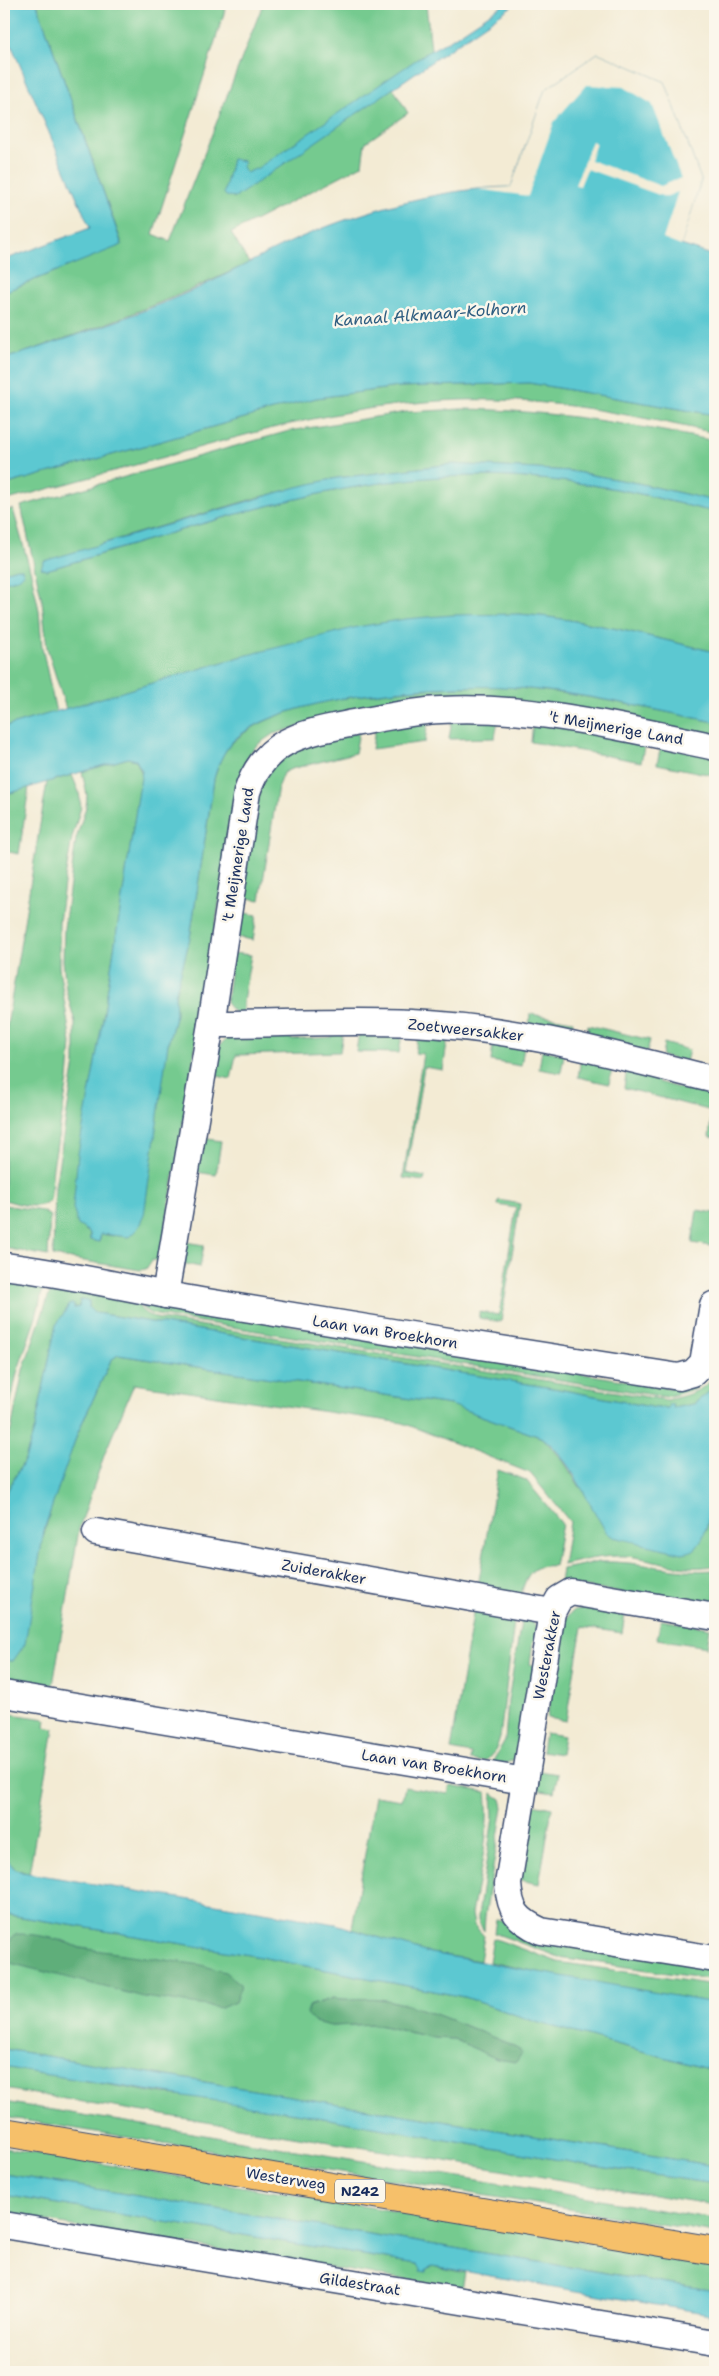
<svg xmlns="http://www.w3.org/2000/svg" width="719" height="2376" font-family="'Shantell Sans',sans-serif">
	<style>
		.green { fill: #74ca8f; stroke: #487c76; fill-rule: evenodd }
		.forest { fill: #5fae7a; stroke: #3d6e6c }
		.water { fill: #5bc8d1; stroke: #3b7c98 }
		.pier { fill: #f3ebd4 }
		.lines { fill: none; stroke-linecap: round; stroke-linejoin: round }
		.minor-casing { stroke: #3b4b70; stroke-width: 29 }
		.major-casing { stroke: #3b4b70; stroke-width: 30 }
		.minor { stroke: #fff; stroke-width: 26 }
		.major { stroke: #f6c06b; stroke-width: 28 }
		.labels { text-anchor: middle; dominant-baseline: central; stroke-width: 5; stroke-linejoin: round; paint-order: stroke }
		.shield { fill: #fbf7ec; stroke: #5e6b89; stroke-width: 1 }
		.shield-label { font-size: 14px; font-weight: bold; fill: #1b2f5e }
		.street-label { font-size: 15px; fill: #1b2f5e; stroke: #fbf7ec }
		.water-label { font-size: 16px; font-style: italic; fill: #2e5d80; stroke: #fbf7ec }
	</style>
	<rect width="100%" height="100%" fill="#fbf7ec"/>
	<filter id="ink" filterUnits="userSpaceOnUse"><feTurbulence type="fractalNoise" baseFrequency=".02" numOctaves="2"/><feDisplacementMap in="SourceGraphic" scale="10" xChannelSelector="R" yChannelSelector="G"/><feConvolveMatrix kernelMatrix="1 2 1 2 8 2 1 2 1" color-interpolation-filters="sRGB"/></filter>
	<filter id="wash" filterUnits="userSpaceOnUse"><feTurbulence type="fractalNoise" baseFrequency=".0096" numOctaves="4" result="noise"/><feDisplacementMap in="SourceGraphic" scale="20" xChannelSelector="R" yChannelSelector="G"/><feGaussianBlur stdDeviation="1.12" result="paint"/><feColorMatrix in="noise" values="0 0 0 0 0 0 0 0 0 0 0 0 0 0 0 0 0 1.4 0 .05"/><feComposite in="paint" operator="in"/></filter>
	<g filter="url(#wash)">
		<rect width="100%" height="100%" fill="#f3ebd4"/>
		<g class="green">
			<path d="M37,4H227L153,234L170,241L263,4H426L432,58L233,198L393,88L408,113L365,143L362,165L231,233L249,263C170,301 88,332 4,359V292L122,244Z"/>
			<path d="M529,383L715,415V433C632,415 546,397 461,400C367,403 279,425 190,450C128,467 66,484 4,501V485L316,398L398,387Z"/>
			<path d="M462,409C548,410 631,424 715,441V501L637,483L570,471L452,464L337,478L253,499L104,543L46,570C189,530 334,474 484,476C532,477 580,482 627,491C657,497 686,506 715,512V652C651,637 586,619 519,614L240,657L66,709L47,648L42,601L21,506L289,431L406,412Z"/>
			<polygon points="13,509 31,573 39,610 42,647 56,712 4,727 4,582 20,578 17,568 4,572 4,511"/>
			<path d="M491,686C567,690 641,707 715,722V735L339,715L273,734L257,745L251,752L240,777L160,1261L152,1260L146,1269L140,1270L53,1256L55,1187L75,1063V1022L66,990L63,960L64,928L76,839L86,807L87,795L82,772L128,758L136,760L142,774L103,1019L79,1154L85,1230L90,1233V1240L99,1242L101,1234L113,1236L168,1044L176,1014L175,995L190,938L214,779C217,767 223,751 233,742C285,693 422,688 491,686Z"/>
			<polygon points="452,720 498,720 495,738 449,739"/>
			<polygon points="428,722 425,742 372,749 375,729"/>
			<polygon points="533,722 645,742 641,762 531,742"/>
			<polygon points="359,732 355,753 291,769 283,773 278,786 260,900 241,897 262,777 280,754"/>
			<polygon points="661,746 715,756 712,775 657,764"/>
			<path d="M72,775L79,792L81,807L72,838L64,884L59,922V967L71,1043L68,1080L53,1167L50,1200C39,1212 17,1203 4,1200V1044L47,782Z"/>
			<polygon points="29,787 19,854 4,851 4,795"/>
			<polygon points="239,912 257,915 253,940 236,937"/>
			<polygon points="233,953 251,955 243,1001 243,1014 235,1013 226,1003"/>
			<polygon points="530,1014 573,1021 571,1034 529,1026"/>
			<polygon points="588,1025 650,1040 647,1052 587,1037"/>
			<polygon points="359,1032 402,1034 399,1053 356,1052"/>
			<path d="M332,1033H343L340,1052L236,1055L231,1079L213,1075C215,1066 216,1052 221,1044C231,1030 274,1034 291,1034V1040L332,1037Z"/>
			<polygon points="418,1035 448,1037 443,1070 424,1067 406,1173 425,1177 424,1181 403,1178 423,1054 415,1053"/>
			<polygon points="493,1042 524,1047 521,1066 491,1061"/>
			<polygon points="664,1043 689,1050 686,1062 662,1056"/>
			<polygon points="542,1050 564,1054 561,1073 539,1069"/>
			<polygon points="581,1058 613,1065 609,1084 578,1077"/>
			<polygon points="627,1069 659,1077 658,1082 690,1091 691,1086 715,1092 715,1138 709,1137 712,1111 624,1088"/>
			<polygon points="202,1138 221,1141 216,1175 196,1172"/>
			<polygon points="499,1200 520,1204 501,1322 479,1318 480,1312 499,1315 516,1208 498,1205"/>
			<polygon points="4,1205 42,1211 50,1216 48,1256 4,1248"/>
			<polygon points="697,1210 715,1213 711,1246 692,1243"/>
			<polygon points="185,1242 204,1245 200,1267 181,1263"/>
			<polygon points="4,1280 44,1284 36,1317 17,1373 4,1435"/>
			<path d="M52,1286L138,1300C138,1311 146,1314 155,1318L667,1400C687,1395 703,1392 715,1375V1387L694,1404L673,1408L669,1405V1408H656L558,1389L96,1313L89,1308V1301L80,1300L79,1307L69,1308L56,1325L35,1429L25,1459L4,1497V1451L11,1430L23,1370Z"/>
			<polygon points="143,1301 670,1388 715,1346 715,1367 695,1389 666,1397 151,1314 143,1309"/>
			<path d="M118,1355L451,1405L543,1438L562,1459L580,1487L706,1531L715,1483V1565C687,1573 656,1559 627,1556C605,1555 584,1560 563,1565L570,1522L530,1473L403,1423L134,1384L105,1453L79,1529L53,1685L32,1682L31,1688L4,1684V1660L13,1661C28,1597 42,1531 64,1469C77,1431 95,1396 111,1360Z"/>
			<path d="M498,1470L526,1480L562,1524L554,1566C532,1564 527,1574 521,1594L478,1586Z"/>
			<path d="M599,1562C639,1560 676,1574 715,1570V1603L709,1602L708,1607L560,1583L562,1569Z"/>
			<polygon points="474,1608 515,1614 500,1738 495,1751 485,1762 470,1760 471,1754 451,1750"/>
			<polygon points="585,1608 625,1614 622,1633 582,1627 566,1721 547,1718 563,1622 574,1610"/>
			<path d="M522,1616C535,1621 537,1627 538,1641L533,1640L530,1664L535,1666L517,1757C509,1763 503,1765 493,1764V1761L505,1740L508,1701Z"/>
			<polygon points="661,1620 710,1628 707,1647 657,1639"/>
			<polygon points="4,1713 46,1719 45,1727 54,1729 29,1874 14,1868 4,1856 4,1769 8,1743 4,1731"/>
			<polygon points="545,1733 564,1736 561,1754 542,1751"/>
			<polygon points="538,1771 558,1774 554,1792 535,1789"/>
			<path d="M450,1786L486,1792C491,1832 479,1875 472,1914L474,1925L484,1936L480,1961L425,1952L352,1929L375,1796L402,1800L405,1787L448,1794Z"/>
			<polygon points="492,1793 501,1799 503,1807 485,1916 484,1931 478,1921 478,1916 493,1817"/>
			<polygon points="533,1804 552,1808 539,1884 520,1880"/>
			<path d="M4,1914L255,1956L464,1997L536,2022L715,2071V2166L4,2049V1957L10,1963L138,1957L80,1948L62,1940L4,1954ZM333,1998C349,2001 364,1997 379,1999C423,2005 475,2031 517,2047L497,2059L454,2039L434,2038L374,2024L331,2026L309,2006Z"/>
			<polygon points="496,1919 715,1970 715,1980 559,1957 494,1933"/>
			<polygon points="493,1938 558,1962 715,1985 715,2003 567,1978 489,1962"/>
			<polygon points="4,2067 163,2094 192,2096 295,2113 599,2167 715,2184 715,2205 4,2089"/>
			<polygon points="4,2102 715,2219 715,2233 4,2117"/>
			<polygon points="4,2148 715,2263 715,2291 4,2174"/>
			<polygon points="4,2195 417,2264 426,2271 426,2269 433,2266 465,2273 462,2289 4,2215"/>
		</g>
		<g class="forest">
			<path d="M15,1934C38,1934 58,1938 80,1948L201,1965L225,1972L241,1985L235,2002L221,2008L144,1997L10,1963L4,1954L6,1945Z"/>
			<path d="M333,1998C349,2001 364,1997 379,1999C423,2005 475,2031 517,2047L522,2053L516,2062L497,2059L454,2039L434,2038L374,2024L331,2026L314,2022L306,2014L309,2006Z"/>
		</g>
		<g class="water">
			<polygon points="4,4 37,4 122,245 4,292 4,260 90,228 4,28"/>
			<polygon points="504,4 515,4 236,197 226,196 224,193 232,159 244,161 242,167 246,173 258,168 426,53 450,40"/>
			<path d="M598,53L665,82L701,180L681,245L715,256V415L529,383L398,387L316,398L4,485V359C64,340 124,320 182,295C228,276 270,249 316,231C376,207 445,188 511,187L545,90Z"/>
			<path d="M452,464L570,471L637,483L715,501V512C686,506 657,497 627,491C580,482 532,477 484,476C335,474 188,530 46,570L41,568L44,561L297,487L337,478Z"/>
			<polygon points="17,568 22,569 24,574 20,578 4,582 4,572"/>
			<path d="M519,614C586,619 651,637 715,652V722C650,709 584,693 518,688C451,682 281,693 232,742C223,752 217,767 214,779L190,938L175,995L176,1014L168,1044L144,1215L138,1228L129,1237L101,1234L99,1242L90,1240V1233L78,1225L73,1208L78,1154L103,1019L142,771L136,760L128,758L4,795V727L240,657L357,627L405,619L453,615Z"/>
			<path d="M80,1300L89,1301V1308L96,1313L558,1389L656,1408H668L669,1404L673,1405V1408L694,1404L715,1387C715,1422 719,1525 696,1548C692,1552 687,1552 682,1553L613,1537L607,1533C587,1502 572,1461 543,1438L451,1405L118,1355L111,1360L78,1432L51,1509L44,1530L25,1644L13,1661L4,1660V1497L25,1459L35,1428L56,1325L70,1304H74V1308L79,1307Z"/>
			<polygon points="4,1856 14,1868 22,1872 336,1924 425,1952 715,2003 715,2071 536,2022 464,1997 255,1956 4,1914"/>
			<polygon points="4,2049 715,2166 715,2184 599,2167 295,2113 42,2074 4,2067"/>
			<polygon points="4,2174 715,2291 715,2315 433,2266 426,2269 426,2272 421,2271 421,2268 417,2264 4,2195"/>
		</g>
		<polygon class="pier" points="598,53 665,82 701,180 681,246 663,239 678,192 665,197 587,169 580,186 575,185 592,141 596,143 590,160 661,186 681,178 652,104 624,87 586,85 554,122 528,196 477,189 511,187 545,90"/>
	</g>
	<g filter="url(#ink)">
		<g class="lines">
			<g class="minor-casing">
				<g id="minor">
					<path d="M211,1024C277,1024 345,1020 411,1023C515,1027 615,1055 715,1080"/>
					<path d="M4,1266C70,1274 135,1290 201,1301C360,1327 520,1353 679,1377L693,1373L703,1363L713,1305L715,1306"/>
					<path d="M165,1295L211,1024L247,792C265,738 304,733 354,723C383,718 412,711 441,710C533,705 625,728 715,747"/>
					<polyline points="96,1532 552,1612"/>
					<path d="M4,1694L525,1781L508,1884C510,1911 517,1920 541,1931L715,1959"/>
					<polyline points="525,1781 552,1612 559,1599 571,1592 715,1617"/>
					<polyline points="4,2225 715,2343"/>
				</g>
			</g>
			<g class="major-casing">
				<polyline id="major" points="4,2132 715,2251"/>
			</g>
			<use href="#minor" class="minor"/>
			<use href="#major" class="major"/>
		</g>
	</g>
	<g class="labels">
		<rect class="shield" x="335" y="2179.5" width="50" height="23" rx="4"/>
		<g class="shield-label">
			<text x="360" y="2191">N242</text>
		</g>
		<g class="street-label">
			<text transform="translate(616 728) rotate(10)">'t Meijmerige Land</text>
			<text transform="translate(238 855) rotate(-81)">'t Meijmerige Land</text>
			<text transform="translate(466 1030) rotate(6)">Zoetweersakker</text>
			<text transform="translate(385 1332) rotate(9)">Laan van Broekhorn</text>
			<text transform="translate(324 1572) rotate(10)">Zuiderakker</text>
			<text transform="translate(547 1655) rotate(-79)">Westerakker</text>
			<text transform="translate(434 1766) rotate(9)">Laan van Broekhorn</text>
			<text transform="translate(286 2179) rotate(9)">Westerweg</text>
			<text transform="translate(360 2284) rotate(9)">Gildestraat</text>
		</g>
		<g class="water-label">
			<text transform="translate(430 314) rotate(-4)">Kanaal Alkmaar-Kolhorn</text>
		</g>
	</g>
	<rect width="719" height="2376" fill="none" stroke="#fbf7ec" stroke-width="20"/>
</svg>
